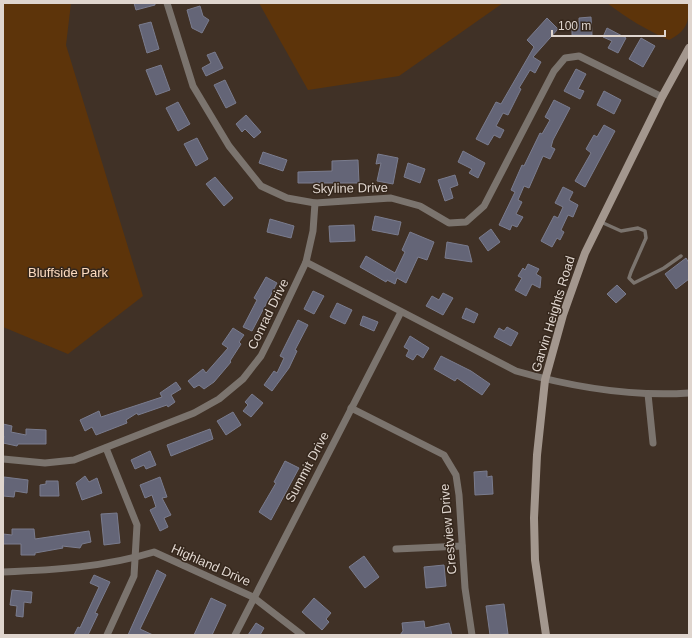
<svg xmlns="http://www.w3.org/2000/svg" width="692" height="638" font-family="Helvetica,sans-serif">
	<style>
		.green { fill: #5d340a }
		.building { fill: #646577; stroke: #7a7c8e }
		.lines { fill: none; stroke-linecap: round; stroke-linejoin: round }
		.lane { stroke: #7b746e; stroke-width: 3.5 }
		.street { stroke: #7b746e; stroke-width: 7 }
		.secondary { stroke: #a3978e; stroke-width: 8 }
		.labels { text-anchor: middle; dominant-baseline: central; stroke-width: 3; stroke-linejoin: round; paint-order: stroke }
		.street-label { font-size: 13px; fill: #dfd5ce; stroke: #35271c }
		.park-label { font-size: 13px; fill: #fddbc0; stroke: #35271c }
	</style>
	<rect width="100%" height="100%" fill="#403126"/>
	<g class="green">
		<polygon points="3,3 71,3 66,45 143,296 68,354 3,327"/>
		<polygon points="259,3 503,3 399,76 308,90"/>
		<path d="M607,3H689C689,22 687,31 669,40C646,30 627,18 607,3Z"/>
	</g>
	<g class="building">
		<polygon points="134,3 155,3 155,5 136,10"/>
		<polygon points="200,6 203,16 209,20 202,33 192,28 187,10"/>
		<polygon points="591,17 592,35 572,35 572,25 579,24 579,18"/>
		<polygon points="547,18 558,29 533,57 541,62 535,73 530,70 519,88 521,89 508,115 503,113 496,126 504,130 500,138 494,135 488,145 476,139 496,102 501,104 534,47 527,40"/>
		<polygon points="151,22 159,49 147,53 139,25"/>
		<polygon points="607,28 626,38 618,53 608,48 612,41 603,37"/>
		<polygon points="641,38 655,46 643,67 629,59"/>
		<polygon points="215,52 223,68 206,76 202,68 211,63 207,55"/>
		<polygon points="161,65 170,90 156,95 146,70"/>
		<polygon points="576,69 586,74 578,89 584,91 580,99 564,91"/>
		<polygon points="225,80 236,103 226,108 214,85"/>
		<polygon points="604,91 621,100 614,114 597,105"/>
		<polygon points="554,100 570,108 553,140 551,147 555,149 550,159 543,156 529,188 524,186 518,200 522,202 516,214 523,217 517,227 512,225 510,230 499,225 515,192 511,190 522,165 524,166 540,133 542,134 550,120 545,117"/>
		<polygon points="178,102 190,124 178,131 166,108"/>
		<polygon points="246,115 261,132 254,138 245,129 242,132 236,124"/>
		<polygon points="604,125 615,131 585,187 575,181 591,153 586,149 594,135 597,137"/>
		<polygon points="197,138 208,159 196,166 184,144"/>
		<polygon points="463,151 485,163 478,178 469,173 472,169 458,162"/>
		<polygon points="263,152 287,160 283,171 259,163"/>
		<polygon points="378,154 398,158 393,184 377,181 381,163 376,164"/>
		<polygon points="358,160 359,183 298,183 298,172 332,171 332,161"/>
		<polygon points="408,163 425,169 420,183 404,177"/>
		<polygon points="455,175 458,185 450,188 453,198 445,201 438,180"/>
		<polygon points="215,177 233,198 224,206 206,184"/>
		<polygon points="563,187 573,192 569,200 578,205 573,217 568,215 561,230 564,232 560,240 557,238 552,247 541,241 554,216 558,218 563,207 555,203"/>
		<polygon points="375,216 401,222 398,235 372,230"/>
		<polygon points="270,219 294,226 291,238 267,232"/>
		<polygon points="354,225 355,241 330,242 329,226"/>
		<polygon points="491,229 500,242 488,251 479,238"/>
		<polygon points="410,232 434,242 427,260 418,257 406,283 397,278 395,284 387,280 386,282 360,267 366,256 395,273 405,252 402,250"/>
		<polygon points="447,242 468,246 472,262 445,258"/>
		<polygon points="686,258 689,263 689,279 676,289 665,274"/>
		<polygon points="528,264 539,269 536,274 541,277 540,288 532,284 526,296 515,290 522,278 518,276 523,268 525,270"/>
		<polygon points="266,277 277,283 252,331 243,327 257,300 254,298"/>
		<polygon points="617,285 626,294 616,303 607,294"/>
		<polygon points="313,291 324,296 314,314 304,309"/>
		<polygon points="443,293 453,298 443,315 426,306 432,296 439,300"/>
		<polygon points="337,303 352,310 345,324 330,317"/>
		<polygon points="466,308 478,314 474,323 462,318"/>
		<polygon points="363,316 378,322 374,331 360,325"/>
		<polygon points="298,320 308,325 295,350 297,351 289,368 272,391 264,385 274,371 277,373 284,358 280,356"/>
		<polygon points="507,327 518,333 511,346 494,337 499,328 504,331"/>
		<polygon points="233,328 244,335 239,342 241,344 230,361 231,362 214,382 204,389 199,385 194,388 188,381 203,369 206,373 228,348 222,344"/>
		<polygon points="410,336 429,348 423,358 417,354 413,360 406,356 409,350 404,347"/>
		<polygon points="441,356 471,371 490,384 482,395 457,378 455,381 434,369"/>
		<polygon points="176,382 181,389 171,395 175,402 168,407 167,405 138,415 137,413 126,420 127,423 96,435 92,427 85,431 80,420 99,411 101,417 162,397 160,393"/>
		<polygon points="252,394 263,403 251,417 243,411 248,405 245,402"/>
		<polygon points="233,412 241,425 226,435 217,421"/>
		<polygon points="3,424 12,426 11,432 26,435 26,429 46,430 46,444 18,444 17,446 3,443 4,436 3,436"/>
		<polygon points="210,429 213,439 171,456 167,445"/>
		<polygon points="150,451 156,465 146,469 144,465 135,469 131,460"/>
		<polygon points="285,461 299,468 271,520 259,512 276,483 274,482"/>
		<polygon points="487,471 487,477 492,476 493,494 475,495 474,472"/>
		<polygon points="85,476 89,482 97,478 102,493 82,500 76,483"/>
		<polygon points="4,477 28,480 27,493 15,491 14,497 3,496"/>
		<polygon points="160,477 167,497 162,498 171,515 164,518 168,527 160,531 150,510 156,507 152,495 145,498 140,485"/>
		<polygon points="46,481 58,481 59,496 40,496 40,485 46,484"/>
		<polygon points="117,513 120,543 104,545 101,514"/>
		<polygon points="12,529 34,529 35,539 89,531 91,542 82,544 80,548 62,546 63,548 35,553 35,555 21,555 21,544 3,544 3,534 12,535"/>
		<polygon points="364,556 379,577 365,588 349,567"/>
		<polygon points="444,565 446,586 426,588 424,567"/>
		<polygon points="157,570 166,575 140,629 153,635 128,635"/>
		<polygon points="94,575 110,582 95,613 98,614 88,635 74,635 78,627 80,628 99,587 90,583"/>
		<polygon points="12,590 32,592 31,603 24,602 23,617 16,616 17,606 10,605"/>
		<polygon points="211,598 226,605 212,635 194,635"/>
		<polygon points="314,598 331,613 326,619 329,622 322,630 302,612"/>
		<polygon points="504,604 508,634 490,635 486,606"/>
		<polygon points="424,621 425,628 449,623 452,635 400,635 403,631 402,623"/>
		<polygon points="256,623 264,628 260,635 248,635"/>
	</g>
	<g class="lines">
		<polyline class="lane" points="601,222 621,231 638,228 645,231 646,238 631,272 629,278 634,283 664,268 681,256"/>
		<g class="street">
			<polyline points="167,3 193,86 229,146 261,186 287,198 315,203 391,198 420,206 449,223 466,222 484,206 554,71 565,58 579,56 662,97"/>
			<path d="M306,262L516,371C572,387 630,397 689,393"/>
			<polyline points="648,394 653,443"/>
			<polyline points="351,408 444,455 456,475 459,495 465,588 472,635"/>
			<polyline points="106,448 137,525 134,576 107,635"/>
			<polyline points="3,459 45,463 74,460 194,413 219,399 243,379 261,356 271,336 306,262 313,231 315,203"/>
			<polyline points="396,549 462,546"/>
			<path d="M3,572C54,570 105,567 154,552L253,597L302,635"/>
			<polyline points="235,635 401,312"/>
		</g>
		<polyline class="secondary" points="546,635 535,560 534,518 537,455 545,380 563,315 585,253 662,97 689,48"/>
	</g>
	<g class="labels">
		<g class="street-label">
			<text transform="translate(350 188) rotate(-1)">Skyline Drive</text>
			<text transform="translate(268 314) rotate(-64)">Conrad Drive</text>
			<text transform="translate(553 314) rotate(-73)">Garvin Heights Road</text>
			<text transform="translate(307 467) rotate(-62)">Summit Drive</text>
			<text transform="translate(448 529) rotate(-95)">Crestview Drive</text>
			<text transform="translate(211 565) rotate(24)">Highland Drive</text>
		</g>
		<g class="park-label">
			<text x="68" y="272">Bluffside Park</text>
		</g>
	</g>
	<rect width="692" height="638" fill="none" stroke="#dfd5ce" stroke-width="8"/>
	<path d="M552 30v6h113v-6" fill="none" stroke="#dfd5ce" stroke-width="2"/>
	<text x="558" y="30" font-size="12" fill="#dfd5ce" stroke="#35271c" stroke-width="3" paint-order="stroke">100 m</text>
</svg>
